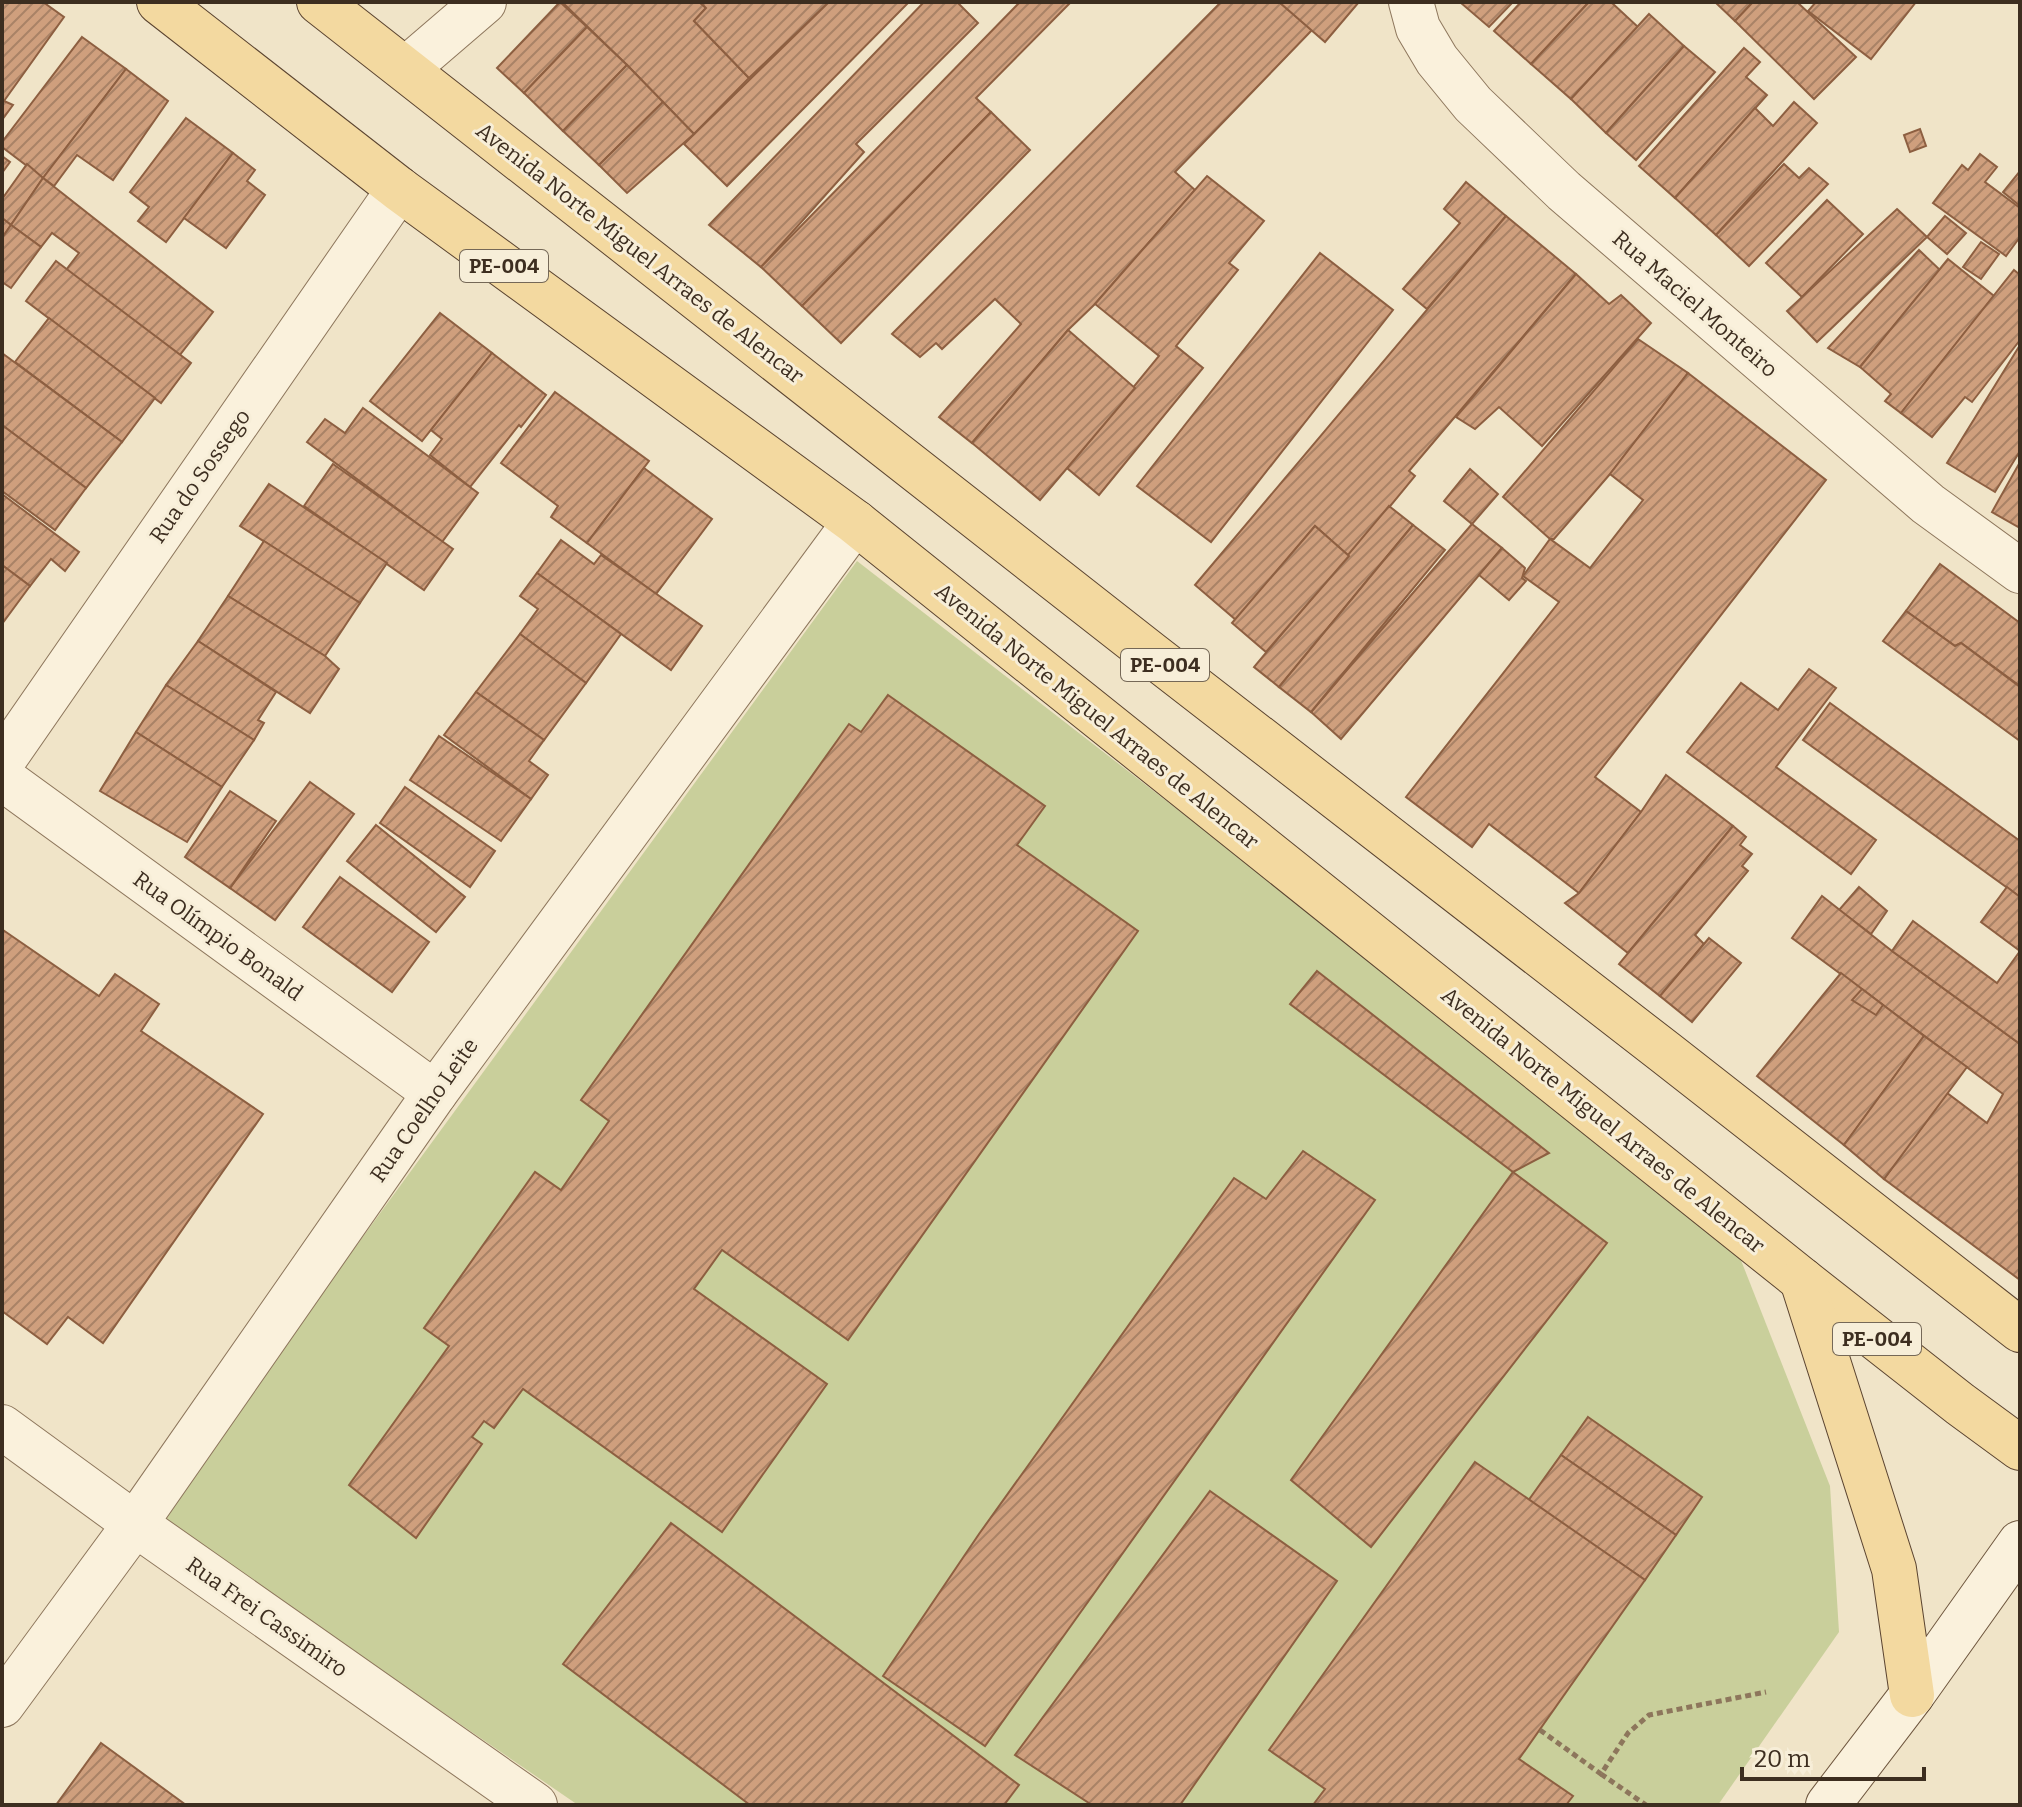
<svg xmlns="http://www.w3.org/2000/svg" width="2022" height="1807" font-family="Bitter,serif">
	<style>
		.pitch { fill: #c9cf9b }
		.building { fill: url(#building-hatch); stroke: #8d5f41; stroke-width: 2 }
		.lines { fill: none; stroke-linecap: round; stroke-linejoin: round }
		.minor-casing { stroke: #8d765c; stroke-width: 46 }
		.secondary-casing { stroke: #6f573f; stroke-width: 46 }
		.primary-casing { stroke: #5b4430; stroke-width: 46 }
		.path { stroke: #8d765c; stroke-width: 5; stroke-dasharray: 6 4; stroke-linecap: butt }
		.minor { stroke: #faf1dc; stroke-width: 44 }
		.secondary { stroke: #faf1dc; stroke-width: 44 }
		.primary { stroke: #f3d9a0; stroke-width: 44 }
		.labels { text-anchor: middle; dominant-baseline: central; stroke-width: 6; stroke-linejoin: round; paint-order: stroke }
		.shield { fill: #f7eed8; stroke: #756857; stroke-width: 2 }
		.shield-label { font-size: 20px; font-weight: bold; fill: #3d2e20 }
		.street-label { font-size: 22px; fill: #3d2e20; stroke: #f7eed8 }
	</style>
	<defs>
		<pattern id="building-hatch" width="6" height="6" patternUnits="userSpaceOnUse" patternTransform="scale(2)"><rect width="6" height="6" fill="#cf9f7d"/><path d="M-1 1l2-2M0 6l6-6M5 7l2-2" fill="none" stroke="#a98266"/></pattern>
	</defs>
	<rect width="100%" height="100%" fill="#f0e4c8"/>
	<polygon class="pitch" points="857,561 1733,1240 1830,1486 1839,1632 1718,1805 578,1805 158,1517"/>
	<g class="building">
		<polygon points="2,2 43,2 64,17 4,101 13,105 2,120"/>
		<polygon points="560,2 587,27 524,93 497,68"/>
		<polygon points="562,2 699,2 706,8 694,21 749,78 694,134 627,65"/>
		<polygon points="700,2 829,2 749,78 694,21 706,8"/>
		<polygon points="829,2 909,2 727,186 684,144"/>
		<polygon points="924,2 957,2 978,23 856,144 864,152 761,267 709,225"/>
		<polygon points="1020,2 1071,2 976,98 991,112 802,306 761,267"/>
		<polygon points="1221,2 1279,2 1312,30 1175,172 1195,190 1095,304 1068,330 972,443 939,417 1021,324 995,299 942,349 936,343 920,357 892,334"/>
		<polygon points="1279,2 1359,2 1325,42"/>
		<polygon points="1462,2 1513,2 1489,27 1461,3"/>
		<polygon points="1521,2 1589,2 1531,64 1494,31"/>
		<polygon points="1589,2 1611,2 1638,27 1571,99 1531,64"/>
		<polygon points="1715,2 1753,2 1735,21"/>
		<polygon points="1753,2 1797,2 1856,57 1814,99 1735,21"/>
		<polygon points="1816,2 1916,2 1871,59 1808,11"/>
		<polygon points="1649,14 1684,46 1606,133 1571,99"/>
		<polygon points="587,27 627,65 563,131 524,93"/>
		<polygon points="82,37 126,69 43,178 2,147 2,142"/>
		<polygon points="1684,46 1715,72 1636,160 1606,133"/>
		<polygon points="1744,48 1760,62 1746,77 1767,95 1675,198 1639,166"/>
		<polygon points="627,65 663,102 599,165 563,131"/>
		<polygon points="126,69 168,101 113,180 77,155 54,186 43,178"/>
		<polygon points="663,102 694,134 627,193 599,165"/>
		<polygon points="1794,102 1817,123 1716,235 1675,198 1755,108 1773,126"/>
		<polygon points="991,112 1030,150 841,343 802,306"/>
		<polygon points="186,118 233,153 166,242 138,221 149,207 130,192"/>
		<polygon points="1920,129 1926,146 1910,152 1904,135"/>
		<polygon points="233,153 255,170 247,181 265,195 226,248 184,218"/>
		<polygon points="1980,154 1997,167 1985,182 2020,208 2020,237 2006,256 1933,203 1962,165 1968,170"/>
		<polygon points="2,156 10,162 2,173"/>
		<polygon points="27,164 43,178 11,225 2,218 2,199"/>
		<polygon points="1784,164 1799,178 1809,168 1828,184 1749,266 1716,235"/>
		<polygon points="2020,171 2020,206 2003,192"/>
		<polygon points="1207,176 1264,221 1229,263 1238,270 1176,346 1203,368 1099,495 1067,468 1159,356 1095,304"/>
		<polygon points="43,178 213,312 179,356 66,270 79,253 52,233 41,247 11,225"/>
		<polygon points="1466,182 1506,216 1427,309 1403,289 1460,223 1444,209"/>
		<polygon points="1827,200 1863,234 1802,297 1766,263"/>
		<polygon points="1897,209 1927,237 1817,342 1787,311"/>
		<polygon points="1506,216 1576,274 1409,471 1415,476 1349,556 1315,526 1236,620 1195,585"/>
		<polygon points="1945,216 1966,233 1947,254 1927,237"/>
		<polygon points="2,218 11,225 2,238"/>
		<polygon points="11,225 41,247 11,288 2,282 2,238"/>
		<polygon points="1981,242 1999,254 1981,279 1963,267"/>
		<polygon points="1919,250 1940,270 1860,367 1828,348"/>
		<polygon points="1320,253 1393,310 1211,542 1137,486"/>
		<polygon points="1948,259 1994,296 1901,413 1885,401 1891,394 1860,367"/>
		<polygon points="56,261 191,363 161,403 26,301"/>
		<polygon points="2014,270 2020,275 2020,340 1972,402 1965,397 1932,437 1901,413"/>
		<polygon points="1576,274 1609,304 1621,295 1651,323 1542,446 1499,407 1475,429 1456,417"/>
		<polygon points="440,313 492,353 422,441 370,401"/>
		<polygon points="49,318 155,398 122,442 15,362"/>
		<polygon points="1068,330 1135,388 1040,500 972,443"/>
		<polygon points="1638,339 1688,373 1610,474 1554,539 1550,539 1503,497"/>
		<polygon points="2020,345 2020,451 1995,492 1947,463"/>
		<polygon points="2,353 122,442 86,488 2,425"/>
		<polygon points="492,353 546,395 521,427 519,425 470,487 430,455 442,439 431,430"/>
		<polygon points="1688,373 1826,480 1595,777 1641,812 1579,893 1489,824 1472,847 1406,797 1559,602 1523,576 1550,539 1590,568 1643,500 1610,474"/>
		<polygon points="555,392 649,461 587,543 551,517 558,506 501,463"/>
		<polygon points="363,408 478,493 442,542 307,442 325,419 345,433"/>
		<polygon points="2,425 86,488 55,530 2,491"/>
		<polygon points="2020,462 2020,528 1992,512"/>
		<polygon points="333,464 453,549 424,590 304,506"/>
		<polygon points="644,468 712,519 656,594 587,543"/>
		<polygon points="1470,469 1498,494 1472,524 1444,501"/>
		<polygon points="269,484 387,563 360,603 240,526"/>
		<polygon points="2,494 79,552 65,571 51,559 30,586 2,565"/>
		<polygon points="1389,506 1413,525 1279,687 1254,667"/>
		<polygon points="1472,524 1502,548 1341,739 1311,712"/>
		<polygon points="1413,525 1445,550 1311,712 1279,687"/>
		<polygon points="1315,526 1349,556 1266,652 1232,623"/>
		<polygon points="561,540 594,564 601,555 702,626 671,670 537,573"/>
		<polygon points="264,541 360,603 325,656 228,596"/>
		<polygon points="1502,548 1525,568 1522,578 1526,581 1509,600 1479,575"/>
		<polygon points="1940,564 2020,623 2020,686 1961,643 1955,646 1906,611"/>
		<polygon points="2,565 30,586 2,624"/>
		<polygon points="537,573 621,634 586,683 520,634 538,609 520,596"/>
		<polygon points="228,596 325,656 339,669 310,713 198,641"/>
		<polygon points="1906,611 1955,646 1961,643 2020,687 2020,741 1883,641"/>
		<polygon points="520,634 586,683 544,740 476,692"/>
		<polygon points="198,641 276,692 258,720 264,723 254,740 166,685"/>
		<polygon points="1809,669 1836,688 1776,767 1876,840 1851,874 1687,752 1741,683 1778,710"/>
		<polygon points="166,685 254,740 222,787 136,732"/>
		<polygon points="476,692 544,740 529,761 548,775 531,799 444,735"/>
		<polygon points="888,695 1045,806 1017,845 1138,931 848,1340 722,1250 694,1289 827,1384 722,1532 523,1389 494,1428 484,1421 472,1437 482,1444 416,1538 349,1485 449,1346 424,1328 535,1172 561,1190 609,1121 581,1100 849,724 861,732"/>
		<polygon points="1830,703 2020,841 2020,897 1803,740"/>
		<polygon points="136,732 222,787 187,842 100,791"/>
		<polygon points="439,736 531,799 501,841 410,780"/>
		<polygon points="1666,775 1733,826 1628,953 1565,903 1579,893 1641,812"/>
		<polygon points="310,782 354,814 275,920 230,888"/>
		<polygon points="405,787 495,851 470,887 380,823"/>
		<polygon points="230,791 276,821 230,888 185,857"/>
		<polygon points="376,825 465,897 436,932 347,861"/>
		<polygon points="1733,826 1746,837 1740,845 1752,854 1742,866 1748,871 1695,935 1704,944 1660,996 1619,964"/>
		<polygon points="340,877 429,942 392,992 303,927"/>
		<polygon points="1859,887 1887,911 1871,934 1839,910"/>
		<polygon points="2007,887 2020,897 2020,951 1981,922"/>
		<polygon points="1822,896 1892,951 2020,1044 2020,1280 1884,1179 1947,1093 1987,1123 2003,1094 1792,938"/>
		<polygon points="1913,921 1997,983 2020,951 2020,1044 1892,951"/>
		<polygon points="3,930 99,996 115,974 159,1004 141,1031 263,1114 103,1343 68,1317 47,1344 2,1311"/>
		<polygon points="1709,938 1741,963 1692,1022 1660,996"/>
		<polygon points="1317,971 1549,1153 1513,1172 1290,1004"/>
		<polygon points="1841,973 1924,1036 1844,1145 1757,1076"/>
		<polygon points="1862,989 1883,1005 1876,1015 1852,1000"/>
		<polygon points="1924,1036 1967,1067 1884,1179 1844,1145"/>
		<polygon points="1303,1151 1375,1200 985,1746 883,1676 979,1534 1234,1178 1266,1199"/>
		<polygon points="1513,1172 1607,1243 1371,1547 1291,1480"/>
		<polygon points="1588,1417 1702,1497 1676,1535 1561,1455"/>
		<polygon points="1561,1455 1676,1535 1645,1580 1528,1501"/>
		<polygon points="1475,1462 1645,1580 1519,1759 1573,1796 1566,1805 1313,1805 1325,1789 1269,1750"/>
		<polygon points="1210,1491 1337,1581 1180,1805 1092,1805 1015,1755"/>
		<polygon points="671,1523 1019,1785 1004,1805 750,1805 563,1664"/>
		<polygon points="101,1743 186,1805 56,1805"/>
	</g>
	<g class="lines">
		<g class="minor-casing">
			<g id="minor">
				<polyline points="1411,2 1418,28 1437,60 1473,104 1564,191 1928,504 2020,571"/>
				<polyline points="406,69 484,2"/>
				<polyline points="2,762 399,189"/>
				<polyline points="2,778 435,1093"/>
				<polyline points="2,1427 135,1524 535,1805"/>
				<polyline points="2,1705 135,1524 435,1093 855,522"/>
			</g>
		</g>
		<g class="secondary-casing">
			<polyline id="secondary" points="1828,1805 1912,1695 2020,1543"/>
		</g>
		<g class="primary-casing">
			<g id="primary">
				<polyline points="159,2 399,189 855,522 1802,1280 1960,1404 2020,1448"/>
				<polyline points="319,2 1151,654 1666,1053 2020,1330"/>
				<polyline points="1802,1280 1894,1569 1912,1695"/>
			</g>
		</g>
		<g class="path">
			<polyline points="1540,1730 1601,1774 1628,1733 1649,1715 1766,1692"/>
			<polyline points="1601,1774 1646,1805"/>
		</g>
		<use href="#minor" class="minor"/>
		<use href="#secondary" class="secondary"/>
		<use href="#primary" class="primary"/>
	</g>
	<g class="labels">
		<g class="shield">
			<rect x="460" y="250" width="88" height="32" rx="6"/>
			<rect x="1121" y="649" width="88" height="32" rx="6"/>
			<rect x="1833" y="1323" width="88" height="32" rx="6"/>
		</g>
		<g class="shield-label">
			<text x="504" y="266">PE-004</text>
			<text x="1165" y="665">PE-004</text>
			<text x="1877" y="1339">PE-004</text>
		</g>
		<g class="street-label">
			<text transform="translate(640 253) rotate(38)">Avenida Norte Miguel Arraes de Alencar</text>
			<text transform="translate(1695 304) rotate(41)">Rua Maciel Monteiro</text>
			<text transform="translate(200 476) rotate(-55)">Rua do Sossego</text>
			<text transform="translate(1097 716) rotate(39)">Avenida Norte Miguel Arraes de Alencar</text>
			<text transform="translate(218 936) rotate(36)">Rua Olímpio Bonald</text>
			<text transform="translate(424 1110) rotate(-55)">Rua Coelho Leite</text>
			<text transform="translate(1603 1120) rotate(39)">Avenida Norte Miguel Arraes de Alencar</text>
			<text transform="translate(267 1617) rotate(35)">Rua Frei Cassimiro</text>
		</g>
	</g>
	<rect width="2022" height="1807" fill="none" stroke="#3d2e20" stroke-width="8"/>
	<path d="M1742 1767v12h182v-12" fill="none" stroke="#3d2e20" stroke-width="4"/>
	<text x="1754" y="1767" font-size="24" fill="#3d2e20" stroke="#f7eed8" stroke-width="6" paint-order="stroke">20 m</text>
</svg>
